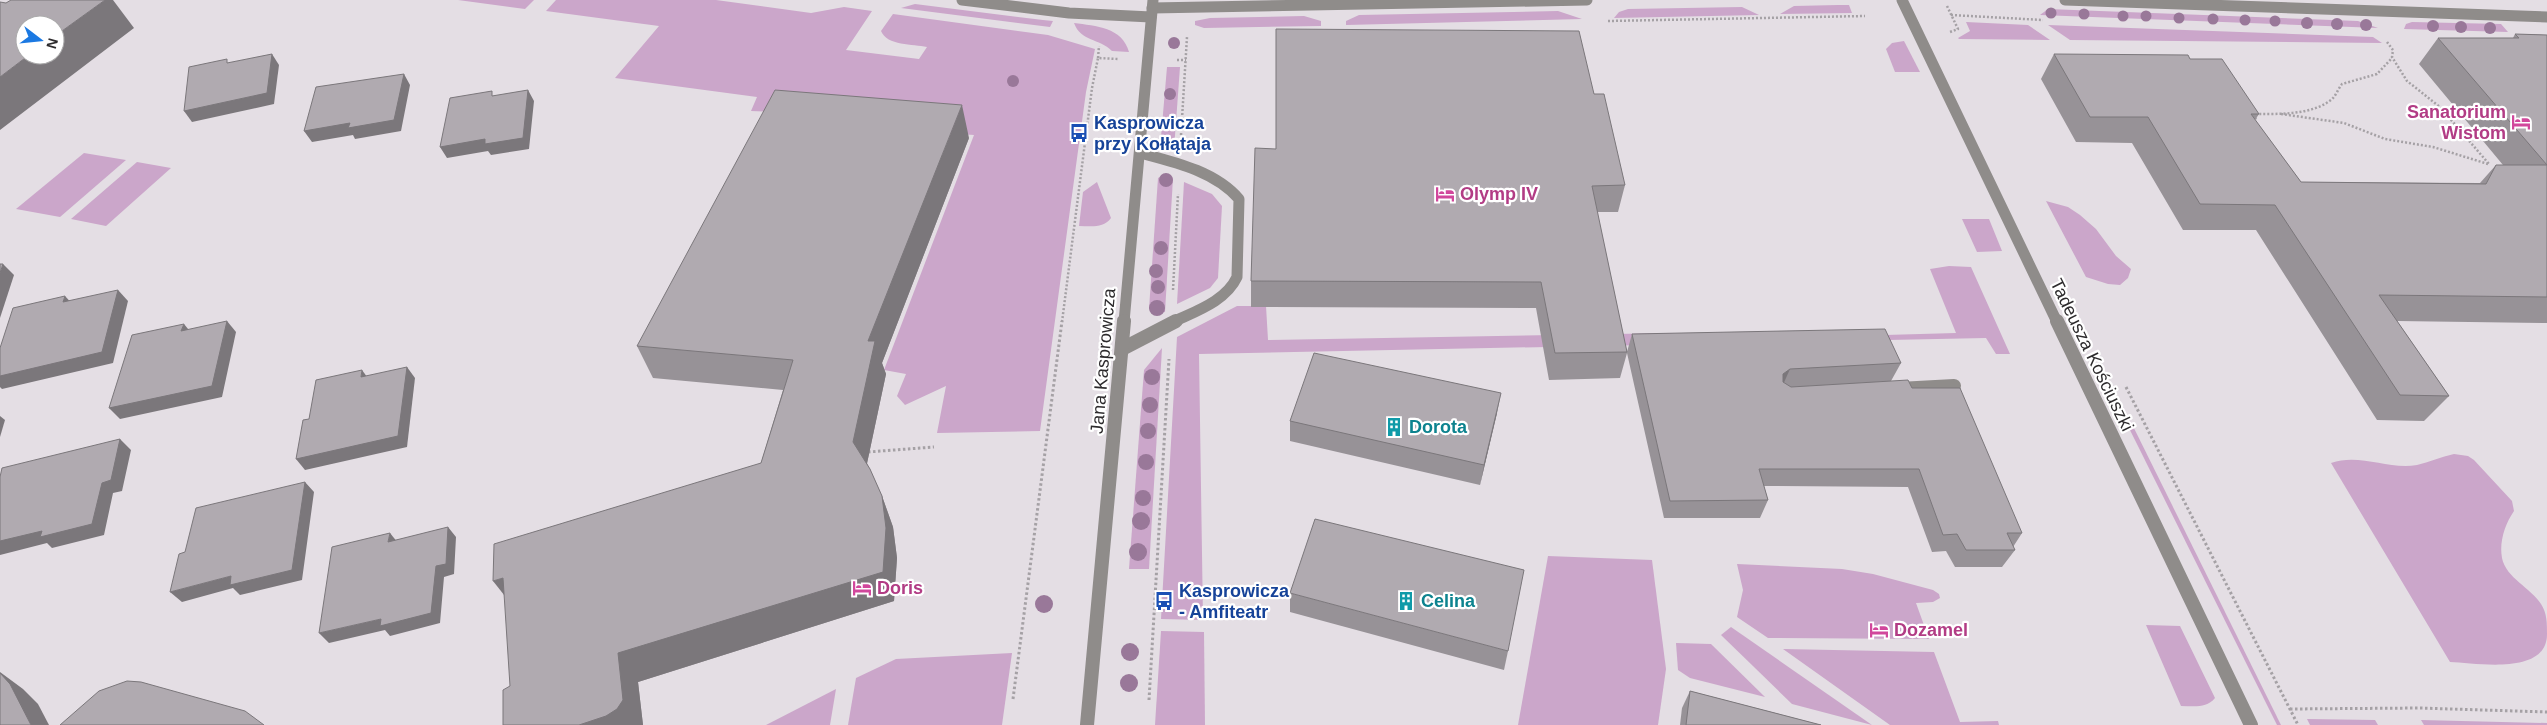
<svg xmlns="http://www.w3.org/2000/svg" width="2547" height="725" font-family="Arial,sans-serif">
	<style>
		.green { fill: #cba6ca }
		.lines { fill: none; stroke-linecap: round; stroke-linejoin: round }
		.path-far1 { stroke: #a5a1a5; stroke-width: 2.5; stroke-dasharray: 2 2; stroke-linecap: butt }
		.path { stroke: #a5a1a5; stroke-width: 3; stroke-dasharray: 2.5 2.5; stroke-linecap: butt }
		.minor-far1 { stroke: #8f8c8a; stroke-width: 11 }
		.minor { stroke: #8f8c8a; stroke-width: 14 }
		.tree { fill: #997899 }
		.wall { fill: #979297 }
		.shaded-wall { fill: #7b777b }
		.building { fill: #b0aab0; stroke: #7b777b }
		.labels { text-anchor: middle; dominant-baseline: central; stroke-width: 4.5; stroke-linejoin: round; paint-order: stroke }
		.hotel-label { font-size: 18px; font-weight: bold; fill: #b23c85; stroke: #fff; text-anchor: start }
		.transit-label { font-size: 18px; font-weight: bold; fill: #164399; stroke: #fff; text-anchor: start }
		.street-label { font-size: 18px; fill: #2d2b2d; stroke: #fff }
		.culture-label { font-size: 18px; font-weight: bold; fill: #0d838f; stroke: #fff; text-anchor: start }
	</style>
	<rect width="100%" height="100%" fill="#e4dee4"/>
	<g class="green">
		<polygon points="458,0 534,0 525,9"/>
		<path d="M556,0H716L811,13L844,7L872,11L846,50L919,59L927,47C913,44 887,46 881,31L893,14L1048,35L1095,49L1086,92L1040,431L937,433L946,386L905,405L897,396L906,374L884,370L974,135L786,122L781,112L751,111L757,97L615,78L659,26L546,11Z"/>
		<polygon points="915,4 1043,20 1053,21 1050,27 901,8"/>
		<polygon points="1838,5 1849,5 1852,13 1780,14 1794,6"/>
		<polygon points="1742,7 1759,15 1614,18 1619,12 1628,9"/>
		<polygon points="2048,9 2358,21 2378,28 2040,15"/>
		<polygon points="1558,11 1582,19 1346,25 1346,21 1359,15"/>
		<polygon points="1304,16 1321,21 1321,26 1204,28 1195,25 1195,21 1210,18"/>
		<polygon points="1966,22 2028,25 2050,40 1959,39 1958,38 1970,31"/>
		<polygon points="2412,22 2501,24 2508,32 2404,29 2406,24"/>
		<path d="M1074,23C1096,26 1122,27 1129,52L1112,51C1099,38 1081,42 1074,23Z"/>
		<polygon points="2048,25 2373,37 2382,43 2070,40"/>
		<polygon points="1904,41 1920,72 1895,72 1886,49 1892,43"/>
		<polygon points="1167,67 1180,67 1174,149 1161,137"/>
		<polygon points="84,153 126,160 60,217 16,209"/>
		<polygon points="137,162 171,168 106,226 71,219"/>
		<polygon points="1166,174 1173,178 1165,312 1155,314 1149,309 1158,178"/>
		<path d="M1097,182L1111,218C1103,229 1090,226 1079,226L1083,192Z"/>
		<polygon points="1184,182 1212,194 1222,206 1218,278 1210,288 1177,304"/>
		<polygon points="2046,201 2068,207 2080,215 2096,229 2116,256 2131,269 2128,278 2120,285 2108,284 2086,277"/>
		<polygon points="1962,219 1989,219 2002,251 1977,252"/>
		<polygon points="1949,266 1971,267 2010,354 1996,354 1986,338 1199,354 1203,620 1161,619 1177,337 1237,306 1266,306 1268,340 1673,333 1676,341 1956,333 1930,269"/>
		<polygon points="1162,348 1149,569 1129,569 1144,370"/>
		<polygon points="2116,402 2124,408 2281,725 2277,725"/>
		<path d="M2454,454L2468,456L2474,460L2512,501L2514,511C2505,524 2499,542 2502,558C2506,578 2531,588 2541,604C2547,613 2547,623 2547,634C2547,676 2477,663 2450,662L2331,463C2360,453 2388,470 2417,465C2429,462 2441,457 2454,454Z"/>
		<polygon points="1548,556 1652,560 1666,669 1658,725 1518,725"/>
		<polygon points="1737,564 1842,569 1873,574 1933,590 1939,594 1940,598 1933,602 1916,603 1929,639 1768,638 1737,617 1743,590"/>
		<path d="M2146,625L2180,626L2215,698C2206,709 2193,706 2181,706Z"/>
		<polygon points="1731,627 1872,725 1792,704 1721,635"/>
		<polygon points="1161,631 1204,632 1205,725 1155,725"/>
		<polygon points="1676,643 1711,644 1765,697 1690,678 1678,670"/>
		<polygon points="1783,649 1934,652 1960,722 1998,721 1999,725 1890,725"/>
		<polygon points="1012,653 1002,725 848,725 856,678 896,659"/>
		<polygon points="836,689 830,725 766,725"/>
		<polygon points="2307,719 2375,720 2378,725 2310,725"/>
		<polygon points="2421,720 2547,723 2547,725 2424,725"/>
	</g>
	<g class="lines">
		<g class="path-far1">
			<polyline points="1947,6 1958,29 1950,32"/>
			<polyline points="1951,15 2043,20"/>
			<polyline points="1608,21 1865,16"/>
			<polyline points="2387,42 2393,50 2392,57 2407,81 2440,107 2489,164"/>
			<polyline points="1098,58 1099,46"/>
			<polyline points="1177,60 1186,60"/>
			<polyline points="2281,114 2344,123 2385,139 2433,147 2488,164"/>
			<path d="M2254,123L2257,114C2280,114 2311,115 2331,100C2336,96 2338,89 2342,84L2377,74L2392,58"/>
			<polyline points="1181,135 1187,37"/>
			<polyline points="1173,290 1178,194"/>
			<polyline points="1062,322 1092,88 1098,58 1118,59"/>
		</g>
		<g class="path">
			<polyline points="2126,387 2298,725"/>
			<polyline points="868,452 934,447"/>
			<polyline points="1013,699 1062,321"/>
			<polyline points="1149,700 1169,359"/>
			<polyline points="2290,709 2419,708 2547,712"/>
		</g>
		<g class="minor-far1">
			<polyline points="962,0 1069,13 1151,17"/>
			<polyline points="1902,0 2057,322"/>
			<polyline points="2065,0 2547,17"/>
			<polyline points="1152,8 1587,0"/>
			<path d="M1140,153C1174,162 1215,171 1239,199L1237,277C1226,301 1196,311 1173,322"/>
			<polyline points="1124,322 1153,0"/>
		</g>
		<g class="minor">
			<polyline points="2057,321 2251,725"/>
			<polyline points="1122,349 1176,321"/>
			<polyline points="1899,389 1954,386"/>
			<polyline points="1087,725 1124,321"/>
		</g>
	</g>
	<g class="tree">
		<circle cx="2051" cy="13" r="5.5"/>
		<circle cx="2084" cy="14" r="5.5"/>
		<circle cx="2123" cy="16" r="5.5"/>
		<circle cx="2146" cy="16" r="5.5"/>
		<circle cx="2179" cy="18" r="5.5"/>
		<circle cx="2213" cy="19" r="5.5"/>
		<circle cx="2245" cy="20" r="5.5"/>
		<circle cx="2275" cy="21" r="5.5"/>
		<circle cx="2307" cy="23" r="6"/>
		<circle cx="2337" cy="24" r="6"/>
		<circle cx="2366" cy="25" r="6"/>
		<circle cx="2433" cy="26" r="6"/>
		<circle cx="2461" cy="27" r="6"/>
		<circle cx="2490" cy="28" r="6"/>
		<circle cx="1174" cy="43" r="6"/>
		<circle cx="1013" cy="81" r="6"/>
		<circle cx="1170" cy="94" r="6"/>
		<circle cx="1166" cy="180" r="7"/>
		<circle cx="1161" cy="248" r="7"/>
		<circle cx="1156" cy="271" r="7"/>
		<circle cx="1158" cy="287" r="7"/>
		<circle cx="1157" cy="308" r="8"/>
		<circle cx="1152" cy="377" r="8"/>
		<circle cx="1150" cy="405" r="8"/>
		<circle cx="1148" cy="431" r="8"/>
		<circle cx="1146" cy="462" r="8"/>
		<circle cx="1143" cy="498" r="8"/>
		<circle cx="1141" cy="521" r="9"/>
		<circle cx="1138" cy="552" r="9"/>
		<circle cx="1044" cy="604" r="9"/>
		<circle cx="1130" cy="652" r="9"/>
		<circle cx="1129" cy="683" r="9"/>
	</g>
	<g class="wall">
		<polygon points="2515,34 2547,35 2547,323 2397,321 2449,396 2424,421 2377,420 2256,230 2183,230 2132,143 2076,142 2041,79 2054,54 2190,59 2259,114 2255,120 2301,182 2480,183 2496,165 2503,165 2419,64 2438,38 2513,38"/>
		<polygon points="969,138 882,363 886,374 867,463 882,496 893,527 897,558 894,601 638,682 643,725 503,725 510,686 761,463 783,390 653,378 637,346"/>
		<polygon points="1276,149 1625,185 1618,212 1597,212 1627,352 1632,334 1901,363 1891,381 1912,388 2022,533 2013,547 2015,550 2002,567 1955,567 1946,551 1932,552 1908,487 1764,486 1768,500 1760,518 1664,518 1627,353 1620,378 1549,380 1536,308 1251,307 1251,281"/>
		<polygon points="1497,413 1480,485 1290,441 1290,421"/>
		<polygon points="1290,593 1508,651 1504,670 1290,612"/>
		<polygon points="1690,691 1821,725 1680,725 1682,708"/>
	</g>
	<g class="shaded-wall">
		<polygon points="105,0 113,0 134,28 0,130 0,77 29,55 55,55 55,36"/>
		<polygon points="272,54 279,65 274,104 192,122 184,111"/>
		<polygon points="404,74 410,85 401,131 355,139 353,135 312,142 304,131"/>
		<polygon points="528,90 534,101 529,149 491,155 488,151 447,158 440,147"/>
		<polygon points="962,105 969,138 882,363 886,374 865,473 853,442 868,341"/>
		<polygon points="3,264 14,275 0,318 0,273"/>
		<polygon points="118,290 128,301 113,363 2,389 0,387 0,376"/>
		<polygon points="65,296 75,307 63,302"/>
		<polygon points="227,321 236,332 222,397 120,419 109,408"/>
		<polygon points="184,324 193,335 181,331"/>
		<polygon points="407,367 415,378 407,447 305,470 296,459"/>
		<polygon points="1790,369 1782,387 1783,374"/>
		<polygon points="362,370 370,381 361,377"/>
		<polygon points="1501,393 1497,413 1480,485 1484,465"/>
		<polygon points="0,416 5,420 0,437"/>
		<polygon points="120,439 131,450 122,491 113,493 104,535 52,548 47,543 0,555 0,541"/>
		<polygon points="305,482 314,492 302,580 240,595 233,588 182,602 170,592 231,576"/>
		<polygon points="882,496 893,527 897,558 894,601 638,682 643,725 579,725 618,653"/>
		<polygon points="448,527 456,537 454,574 444,577 440,623 390,636 385,630 329,643 319,633 381,619 436,566"/>
		<polygon points="390,533 398,543 388,542"/>
		<polygon points="503,578 516,610 493,581"/>
		<polygon points="0,672 23,689 38,704 49,725 31,725 0,673"/>
	</g>
	<g class="building">
		<polygon points="11,0 105,0 55,36 55,25 25,25 25,55 29,55 0,77 0,2 6,3"/>
		<polygon points="1276,29 1579,31 1594,94 1604,94 1625,185 1592,186 1627,352 1555,353 1541,282 1251,281 1255,148 1276,149"/>
		<polygon points="2515,34 2547,35 2547,297 2379,295 2449,396 2400,395 2275,205 2200,204 2148,117 2090,117 2054,54 2188,55 2190,59 2222,59 2259,114 2251,114 2301,182 2486,184 2496,165 2547,165 2438,38 2519,38"/>
		<polygon points="272,54 267,93 184,111 189,67 227,59 227,63"/>
		<polygon points="404,74 394,120 348,128 350,123 304,131 316,87"/>
		<polygon points="528,90 523,138 485,144 485,139 440,147 450,98 492,91 492,96"/>
		<polygon points="775,90 962,105 868,341 875,341 853,442 870,469 882,496 886,528 883,572 618,653 623,700 617,709 606,716 579,725 503,725 503,690 510,686 503,578 493,581 494,544 761,463 793,360 637,346"/>
		<polygon points="0,264 3,264 0,273"/>
		<polygon points="118,290 102,352 0,376 0,348 13,308 65,296 63,302"/>
		<polygon points="227,321 212,386 109,408 132,335 184,324 181,331"/>
		<polygon points="1885,329 1901,363 1790,369 1783,374 1783,382 1791,387 1908,380 1912,388 1960,388 2022,533 2007,533 2015,550 1966,550 1957,534 1943,535 1919,469 1759,469 1768,500 1670,501 1632,334"/>
		<polygon points="1314,353 1501,393 1484,465 1290,421"/>
		<polygon points="407,367 398,436 296,459 303,420 309,419 316,380 362,370 361,377"/>
		<polygon points="120,439 111,480 102,483 92,524 40,537 42,531 0,541 0,477 2,468"/>
		<polygon points="305,482 292,570 230,585 231,576 170,592 179,554 185,552 196,508"/>
		<polygon points="1315,519 1524,570 1508,651 1290,593"/>
		<polygon points="448,527 446,564 436,566 431,613 380,626 381,619 319,633 332,547 390,533 388,542"/>
		<polygon points="0,673 10,684 31,725 0,725"/>
		<polygon points="127,681 141,682 245,711 264,725 60,725 99,691"/>
		<polygon points="1690,691 1821,725 1686,725"/>
	</g>
	<defs>
		<g id="hotel-bare" transform="scale(1.5)"><path d="M-6-4.5h1.5V1H6V5H4.5V3h-9V5H-6ZM-4 0a1.8 1.8 0 1 1 3.6 0ZM.5 0V-2.5h3Q6-2.5 6 0Z" fill="#d1479c" stroke="#fff" stroke-width="2.5" paint-order="stroke"/></g>
		<g id="bus-bare" transform="scale(1.5)"><path d="M-5-6H5V4H4V6H2V4H-2V6H-4V4H-5ZM-3.5-4V0h7V-4ZM-3.5 1.2v1.5H-2V1.2ZM2 1.2v1.5H3.5V1.2Z" fill="#1a4fb4" stroke="#fff" stroke-width="2.5" paint-order="stroke"/></g>
		<g id="building-bare" transform="scale(1.5)"><path d="M-4-6H4V6H1V3H-1V6H-4ZM-2.5-4.3h1.7v1.8h-1.7ZM.8-4.3h1.7v1.8H.8ZM-2.5-1h1.7V.8h-1.7ZM.8-1h1.7V.8H.8Z" fill="#0f9aa8" stroke="#fff" stroke-width="2.5" paint-order="stroke"/></g>
	</defs>
	<g fill-rule="evenodd">
		<use href="#hotel-bare" x="2521" y="122"/>
		<use href="#bus-bare" x="1079" y="133"/>
		<use href="#hotel-bare" x="1445" y="194"/>
		<use href="#building-bare" x="1394" y="427"/>
		<use href="#hotel-bare" x="862" y="588"/>
		<use href="#bus-bare" x="1164" y="601"/>
		<use href="#building-bare" x="1406" y="601"/>
		<use href="#hotel-bare" x="1879" y="630"/>
	</g>
	<g class="labels">
		<g class="hotel-label">
			<text x="2506" y="112" text-anchor="end">Sanatorium<tspan x="2506" dy="21">Wistom</tspan></text>
			<text x="1460" y="194">Olymp IV</text>
			<text x="877" y="588">Doris</text>
			<text x="1894" y="630">Dozamel</text>
		</g>
		<g class="transit-label">
			<text x="1094" y="123">Kasprowicza<tspan x="1094" dy="21">przy Kołłątaja</tspan></text>
			<text x="1179" y="591">Kasprowicza<tspan x="1179" dy="21">- Amfiteatr</tspan></text>
		</g>
		<g class="street-label">
			<text transform="translate(2092 355) rotate(64)">Tadeusza Kościuszki</text>
			<text transform="translate(1103 361) rotate(-85)">Jana Kasprowicza</text>
		</g>
		<g class="culture-label">
			<text x="1409" y="427">Dorota</text>
			<text x="1421" y="601">Celina</text>
		</g>
	</g>
	<g transform="translate(40 40) rotate(106)"><circle r="24" fill="#ffffff" stroke="#abaaab"/>
	<path d="M0-4L9 19L0 12L-9 19Z" fill="#1b79e2"/>
	<text y="-8" font-size="14" font-weight="bold" text-anchor="middle" fill="#2d2b2d">N</text>
	</g>
</svg>
